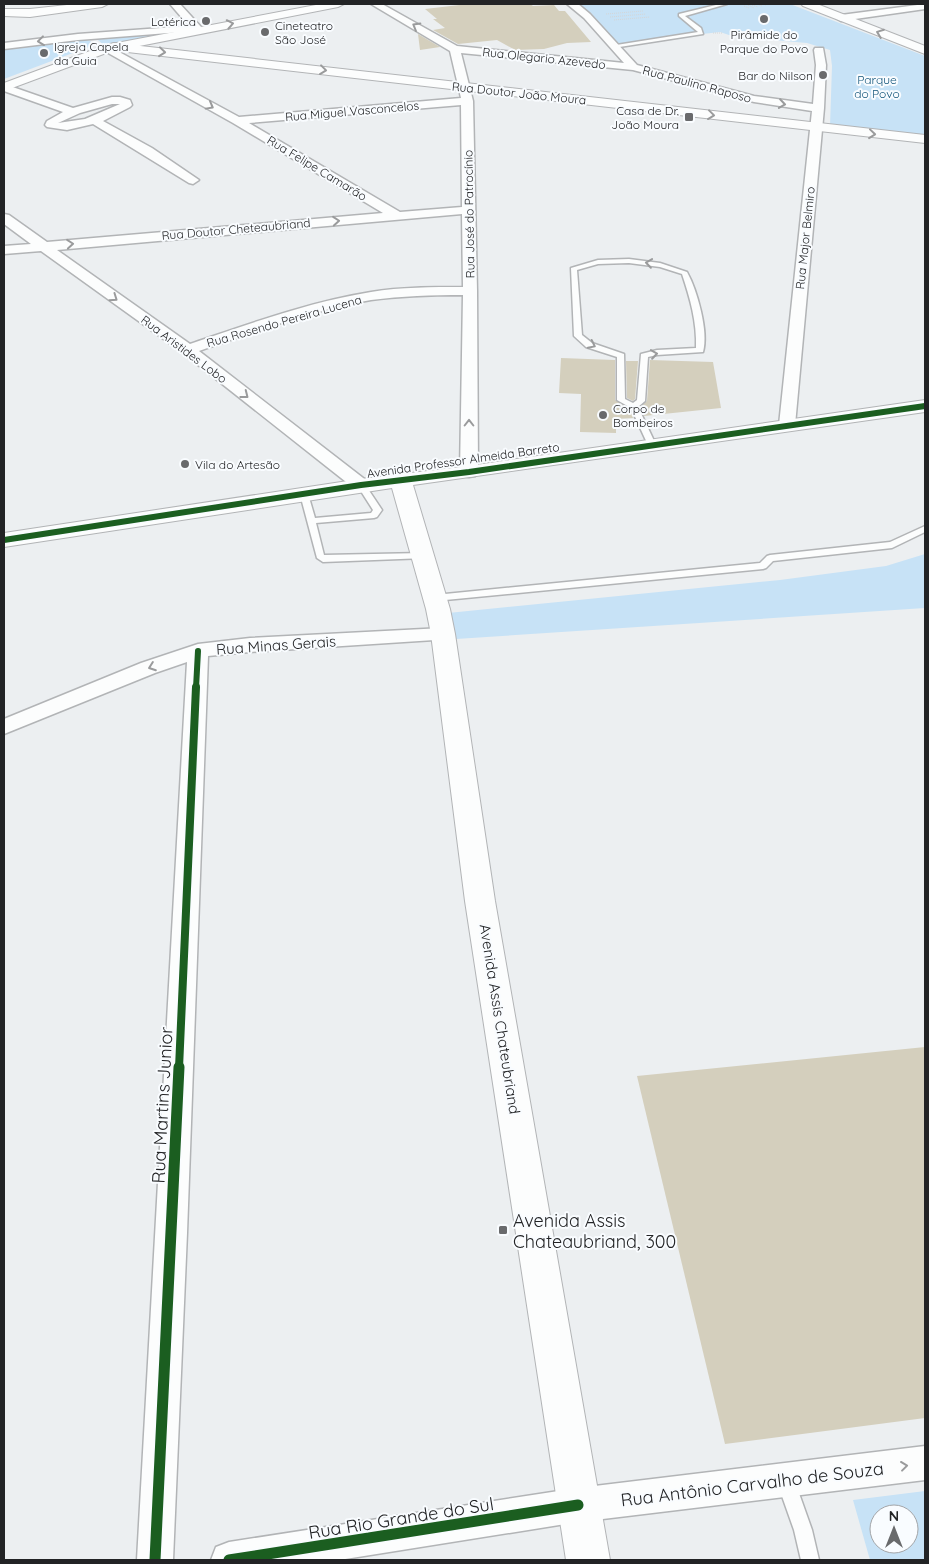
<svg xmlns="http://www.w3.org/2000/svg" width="929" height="1564" font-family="Quicksand,sans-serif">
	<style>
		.green { fill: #c7e2f6; fill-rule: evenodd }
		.building { fill: #d4cfbd }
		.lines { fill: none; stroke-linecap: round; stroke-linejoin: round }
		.service-casing { stroke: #b2b4b6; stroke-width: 3 }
		.minor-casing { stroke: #b2b4b6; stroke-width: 3 }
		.secondary-casing { stroke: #b2b4b6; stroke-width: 2 }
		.primary-casing { stroke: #b2b4b6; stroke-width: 2 }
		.path { stroke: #d5d6d6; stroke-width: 1; stroke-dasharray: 1 1; stroke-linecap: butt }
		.service { fill: #fcfdfd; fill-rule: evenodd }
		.minor { fill: #fcfdfd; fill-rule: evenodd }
		.secondary { fill: #fcfdfd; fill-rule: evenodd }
		.primary { fill: #fcfdfd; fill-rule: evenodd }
		.cycleway-far2-casing { stroke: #f9fcff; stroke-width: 9 }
		.cycleway-far1-casing { stroke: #f9fcff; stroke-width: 11 }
		.cycleway-casing { stroke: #f9fcff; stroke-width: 14 }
		.cycleway-far2 { stroke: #1b5e20; stroke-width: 6 }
		.cycleway-far1 { stroke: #1b5e20; stroke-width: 8 }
		.cycleway { stroke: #1b5e20; stroke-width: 11 }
		.oneway { stroke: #9a9b9c }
		.poi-dot { fill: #696a6c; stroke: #f9fcff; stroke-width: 2 }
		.labels { text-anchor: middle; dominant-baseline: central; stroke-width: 4; stroke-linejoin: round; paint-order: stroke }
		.far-poi-label { font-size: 12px; fill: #222325; stroke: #f9fcff; text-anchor: start }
		.far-street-label { font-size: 12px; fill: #222325; stroke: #f9fcff }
		.far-park-label { font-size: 12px; fill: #11547a; stroke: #f9fcff }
		.street-label { font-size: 15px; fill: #222325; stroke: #f9fcff }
		.near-street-label { font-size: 18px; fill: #222325; stroke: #f9fcff }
		.near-poi-label { font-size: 18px; fill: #222325; stroke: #f9fcff; text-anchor: start }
	</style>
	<rect width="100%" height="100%" fill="#eceff1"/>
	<g class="green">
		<polygon points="577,4 790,4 925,56 925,136 830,126 832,66 830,50 807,43 750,38 744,40 720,32 615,44 591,13"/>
		<polygon points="188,31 105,46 98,40 89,38"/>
		<polygon points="81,39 90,41 94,45 4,79 4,48"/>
		<polygon points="925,554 925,608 456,639 448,613 780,580 886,566"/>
		<path d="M925,1491V1560H870L853,1500ZM879,1514H909V1544H879Z"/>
	</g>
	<g class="building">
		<polygon points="468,4 530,4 533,6 554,5 559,11 565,11 591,42 567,43 544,49 515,50 497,40 458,44 433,30 445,28 433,19 437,19 425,9"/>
		<polygon points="418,34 440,47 420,50"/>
		<polygon points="561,358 615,360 615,400 630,409 633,418 616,419 616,433 580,432 581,394 559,393"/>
		<polygon points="650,360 713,362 721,408 644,416 640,407 647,401"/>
		<polygon points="626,361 638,361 635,399 633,401 627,398"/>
		<polygon points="925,1047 925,1418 725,1444 637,1076"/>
	</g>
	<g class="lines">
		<g class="service-casing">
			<g id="service">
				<polygon points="720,4 727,4 685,16 701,28 703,34 613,48 610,46 698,32 679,16 679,14"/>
				<path d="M629,259L660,263L687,272C697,290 709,332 703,352L657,355L648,357L645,401L638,407L656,445L652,448L648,445L631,408L617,400V357L586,347L574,336L571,268L598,260ZM629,263L660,267L682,274C690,298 697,322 696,348L657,350L641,354L637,400L633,403L625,399L624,354L592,343L582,335L577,270L598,264Z"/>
				<polygon points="361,482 364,483 382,510 377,517 374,518 316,523 324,555 423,553 428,556 426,558 323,562 317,558 300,494 304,491 308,494 315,518 371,513 373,510 357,485"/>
				<polygon points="925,526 925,532 892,548 773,561 766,568 763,569 435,601 430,598 435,595 760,563 767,556 770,555 890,542"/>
				<polygon points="786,1473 792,1476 795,1482 812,1530 819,1560 801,1560 794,1530 777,1482 780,1476"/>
			</g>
		</g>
		<g class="minor-casing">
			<g id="minor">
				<polygon points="170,4 180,4 202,28 202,32 194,31 78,40 4,49 4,43 78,34 189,26"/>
				<path d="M371,4H382L457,46L624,63L584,18L567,4H578L590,14L637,65L754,96L813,104L816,65L814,50L815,48H823L826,65L824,108L795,425L793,429H781L779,425L812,111L754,102L633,70L461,53L473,101L477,291L478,472L475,476L469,477L463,476L460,472L463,295C432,295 402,296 371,300C312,310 255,332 199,351L367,481L370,485L367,489L361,490L355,489L183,353L41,251L4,254V246L31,244L4,224V214L9,215L47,242L383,213L233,123L101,49L102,47H110L239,117L461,98L450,51ZM461,105L462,207L400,212L249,123ZM462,214L463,287C432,287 401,287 371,292C309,302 249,324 190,344L57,250Z"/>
				<polygon points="925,4 925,9 841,21 836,18 841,15"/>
				<path d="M4,84L73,108L112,97H120L130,100L132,105L130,107L103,121L152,148L199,180L193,184L189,183L93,124L67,130L47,127L45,125L47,121L63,112L4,91ZM112,104H120L85,119L58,123L80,113Z"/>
				<polygon points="443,628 450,629 453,634 450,639 250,652 208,656 187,1233 173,1560 137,1560 187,662 155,673 4,734 4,719 141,663 198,644 250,638"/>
				<polygon points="925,1446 925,1480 578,1522 339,1560 211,1560 216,1547 229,1542 578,1488"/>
			</g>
		</g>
		<g class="secondary-casing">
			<polygon id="secondary" points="114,43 925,135 925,143 110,50 108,47 110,44"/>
		</g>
		<g class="primary-casing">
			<g id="primary">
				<polygon points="76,4 108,4 102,7 30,17 4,16 4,9 30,9"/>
				<polygon points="321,4 344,4 338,7 109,52 4,91 4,83 106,45"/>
				<polygon points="801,4 817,4 925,46 925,54 803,6"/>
				<polygon points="925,400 925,412 413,485 450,609 455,634 495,901 610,1560 566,1560 465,901 431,634 426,609 392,488 4,547 4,533 361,479 469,466"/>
			</g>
		</g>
		<g class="path">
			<polyline points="757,4 762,6"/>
			<polyline points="763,4 766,5"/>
			<polyline points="748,5 754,8"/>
			<polyline points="752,5 758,7"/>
			<polyline points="744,6 749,8"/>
			<polyline points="606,14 643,11"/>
			<polyline points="610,17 646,14"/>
			<polyline points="614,20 650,17"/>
			<polyline points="713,33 722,33"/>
		</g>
		<use href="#service" class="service"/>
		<use href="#minor" class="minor"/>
		<use href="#secondary" class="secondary"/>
		<use href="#primary" class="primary"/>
		<g class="cycleway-far2-casing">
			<g id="cycleway-far2">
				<polyline points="4,540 361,485 469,472 925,406"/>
				<polyline points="196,688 198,651"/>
			</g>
		</g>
		<g class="cycleway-far1-casing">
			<polyline id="cycleway-far1" points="179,1068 196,687"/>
		</g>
		<g class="cycleway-casing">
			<g id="cycleway">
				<polyline points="155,1560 179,1067"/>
				<polyline points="229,1560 578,1505"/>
			</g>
		</g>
		<use href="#cycleway-far2" class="cycleway-far2"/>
		<use href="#cycleway-far1" class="cycleway-far1"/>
		<use href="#cycleway" class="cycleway"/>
	</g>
	<defs><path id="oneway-chevron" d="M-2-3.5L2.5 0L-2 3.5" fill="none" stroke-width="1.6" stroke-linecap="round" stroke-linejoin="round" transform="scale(1.25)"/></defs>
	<g class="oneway">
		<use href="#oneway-chevron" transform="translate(230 24) rotate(-11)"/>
		<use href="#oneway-chevron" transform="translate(416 26) rotate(-150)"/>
		<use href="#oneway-chevron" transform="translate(880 33) rotate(-159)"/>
		<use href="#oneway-chevron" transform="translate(41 41) rotate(173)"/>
		<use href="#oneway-chevron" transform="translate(162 52) rotate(6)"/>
		<use href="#oneway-chevron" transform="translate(323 70) rotate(7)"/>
		<use href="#oneway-chevron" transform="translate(782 104) rotate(8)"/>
		<use href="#oneway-chevron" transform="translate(210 106) rotate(29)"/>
		<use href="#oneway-chevron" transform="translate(711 115) rotate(7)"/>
		<use href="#oneway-chevron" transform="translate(872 134) rotate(6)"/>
		<use href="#oneway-chevron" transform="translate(336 221) rotate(-5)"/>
		<use href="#oneway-chevron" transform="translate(70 244) rotate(-5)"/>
		<use href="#oneway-chevron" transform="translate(649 263) rotate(-172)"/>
		<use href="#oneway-chevron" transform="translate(114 298) rotate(35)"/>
		<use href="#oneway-chevron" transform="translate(592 345) rotate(26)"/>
		<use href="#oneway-chevron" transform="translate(654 354) rotate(-8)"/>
		<use href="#oneway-chevron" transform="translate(245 395) rotate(38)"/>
		<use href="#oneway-chevron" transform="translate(469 423) rotate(-90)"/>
		<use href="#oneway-chevron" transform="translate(152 667) rotate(160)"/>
		<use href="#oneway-chevron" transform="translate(904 1466) rotate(-7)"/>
	</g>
	<g class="poi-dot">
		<circle cx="764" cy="19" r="5"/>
		<circle cx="206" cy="21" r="5"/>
		<circle cx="265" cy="32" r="5"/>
		<circle cx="44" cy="53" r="5"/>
		<circle cx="823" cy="75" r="5"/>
		<rect x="684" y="112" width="10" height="10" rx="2.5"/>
		<circle cx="603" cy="415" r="5"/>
		<circle cx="185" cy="464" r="5"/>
		<rect x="498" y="1225" width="10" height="10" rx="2.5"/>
	</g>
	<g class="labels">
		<g class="far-poi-label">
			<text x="196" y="21" text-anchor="end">Lotérica</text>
			<text x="275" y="25">Cineteatro<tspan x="275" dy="14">São José</tspan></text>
			<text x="764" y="34" text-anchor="middle">Pirâmide do<tspan x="764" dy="14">Parque do Povo</tspan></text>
			<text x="54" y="46">Igreja Capela<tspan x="54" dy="14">da Guia</tspan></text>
			<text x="813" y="75" text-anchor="end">Bar do Nilson</text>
			<text x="679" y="110" text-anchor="end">Casa de Dr.<tspan x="679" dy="14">João Moura</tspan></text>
			<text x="613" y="408">Corpo de<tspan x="613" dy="14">Bombeiros</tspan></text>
			<text x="195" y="464">Vila do Artesão</text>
		</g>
		<g class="far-street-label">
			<text transform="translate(544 58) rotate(6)">Rua Olegario Azevedo</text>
			<text transform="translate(697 84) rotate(15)">Rua Paulino Raposo</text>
			<text transform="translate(519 93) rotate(6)">Rua Doutor João Moura</text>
			<text transform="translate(352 111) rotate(-5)">Rua Miguel Vasconcelos</text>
			<text transform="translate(317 168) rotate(31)">Rua Felipe Camarão</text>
			<text transform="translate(469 214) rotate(-91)">Rua José do Patrocínio</text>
			<text transform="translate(236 229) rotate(-5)">Rua Doutor Cheteaubriand</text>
			<text transform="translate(805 238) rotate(-84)">Rua Major Belmiro</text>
			<text transform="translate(284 321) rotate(-16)">Rua Rosendo Pereira Lucena</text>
			<text transform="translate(184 349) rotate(37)">Rua Aristides Lobo</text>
			<text transform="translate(463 460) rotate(-8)">Avenida Professor Almeida Barreto</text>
		</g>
		<g class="far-park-label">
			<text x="877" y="79">Parque<tspan x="877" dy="14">do Povo</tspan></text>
		</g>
		<g class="street-label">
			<text transform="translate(276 645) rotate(-4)">Rua Minas Gerais</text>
			<text transform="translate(500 1019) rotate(81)">Avenida Assis Chateubriand</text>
		</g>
		<g class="near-street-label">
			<text transform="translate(162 1105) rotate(-87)">Rua Martins Junior</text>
			<text transform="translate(752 1484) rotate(-7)">Rua Antônio Carvalho de Souza</text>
			<text transform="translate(401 1518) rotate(-9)">Rua Rio Grande do Sul</text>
		</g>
		<g class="near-poi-label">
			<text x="513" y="1220">Avenida Assis<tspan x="513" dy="21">Chateaubriand, 300</tspan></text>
		</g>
	</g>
	<rect width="929" height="1564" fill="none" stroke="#222325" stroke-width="10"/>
	<g transform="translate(894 1529)"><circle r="24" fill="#f9fcff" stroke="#a3a5a8"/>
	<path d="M0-4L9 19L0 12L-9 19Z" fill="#696a6c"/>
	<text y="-8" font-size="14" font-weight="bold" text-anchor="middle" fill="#222325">N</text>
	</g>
</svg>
